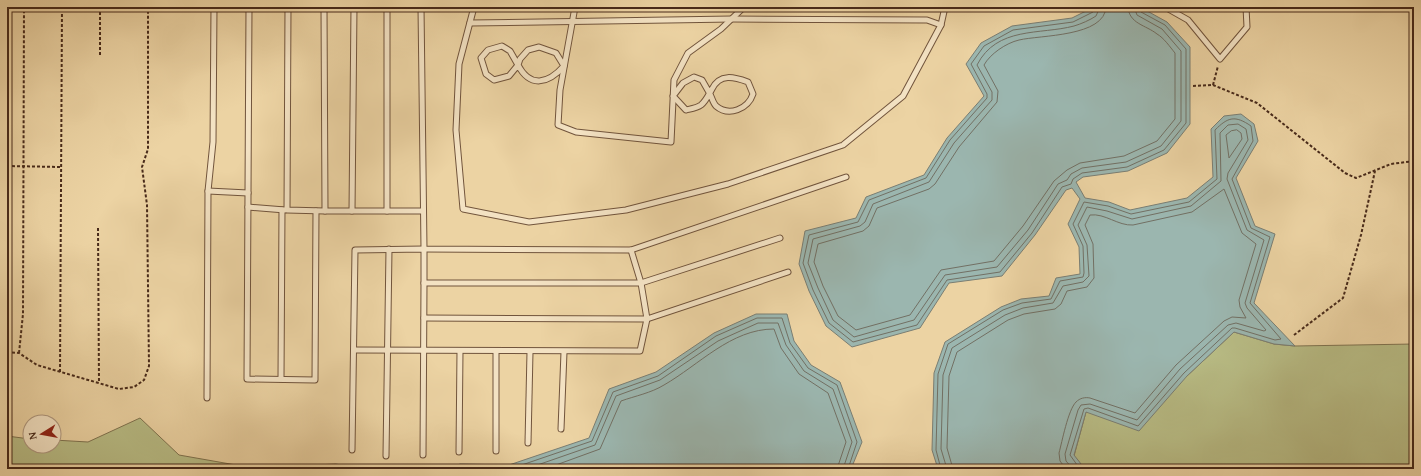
<svg xmlns="http://www.w3.org/2000/svg" width="1421" height="476" font-family="'Gentium Book Plus',serif">
	<style>
		.green { fill: #b8bc85; stroke: #807350 }
		.water { fill: #9bb6af; stroke: #7a7e73 }
		.lines { fill: none; stroke-linecap: round; stroke-linejoin: round }
		.shore { stroke: #727064; stroke-width: 1 }
		.service-casing { stroke: #71543c; stroke-width: 7 }
		.path { stroke: #482a1a; stroke-width: 2; stroke-dasharray: 3 2; stroke-linecap: butt }
		.service { stroke: #f3e2c3; stroke-width: 5 }
	</style>
	<rect width="100%" height="100%" fill="#ecd3a3"/>
	<filter id="stains"><feTurbulence type="fractalNoise" baseFrequency=".005" numOctaves="4"/><feColorMatrix values="0 0 0 0 .2 0 0 0 0 .09 0 0 0 0 .02 0 0 0 .5 -.17"/></filter>
	<radialGradient id="worn" r=".72"><stop offset=".6" stop-color="#630" stop-opacity="0"/><stop offset="1" stop-color="#630" stop-opacity=".3"/></radialGradient>
	<g class="green">
		<polygon points="1234,332 1274,344 1295,346 1414,344 1414,469 1085,469 1074,456 1086,412 1187,376"/>
		<polygon points="140,418 179,455 253,468 336,464 334,469 7,469 7,436 30,439 30,446 54,446 54,440 88,442"/>
	</g>
	<g class="water">
		<polygon points="1094,7 1140,7 1167,22 1190,47 1190,124 1167,153 1128,171 1083,177 1076,182 1085,198 1109,202 1130,210 1187,198 1213,177 1211,129 1224,116 1241,114 1254,124 1258,141 1236,178 1255,226 1275,234 1254,303 1295,346 1274,344 1234,332 1187,376 1139,431 1086,412 1074,455 1085,469 938,469 932,450 934,373 945,342 1001,307 1021,299 1049,296 1056,278 1080,274 1079,247 1068,224 1080,199 1072,188 1066,190 1035,235 1002,276 949,283 920,328 852,347 826,326 809,291 799,264 805,231 856,218 866,197 924,175 947,138 984,96 966,64 981,43 1012,26 1072,18"/>
		<polygon points="756,314 787,314 794,341 811,365 840,382 862,442 851,469 449,469 460,464 509,465 589,438 609,389 656,372 714,333"/>
		<polygon points="336,464 363,469 334,469"/>
	</g>
	<g class="lines">
		<g class="shore">
			<polyline points="1095,7 1093,12 1073,22 1013,30 984,46 971,64 987,94 987,98 950,140 926,178 869,200 858,222 809,235 803,263 813,290 829,323 853,342 917,325 947,280 1000,272 1032,233 1062,187 1071,184 1073,179 1082,173 1127,167 1164,150 1186,123 1186,49 1165,25 1141,12 1139,7"/>
			<path d="M1100,7L1096,16C1090,20 1081,24 1074,26C1040,35 997,26 977,65L992,92V100L954,143L929,182L873,204L865,222L860,226L813,239L808,263L818,288L833,320L854,337L914,320L945,275L997,267L1028,230L1058,184L1067,180L1071,174L1082,168L1126,162L1161,146L1181,121V51L1162,29L1137,15L1134,7"/>
			<path d="M1106,7C1105,37 1040,35 1019,40C1006,43 990,54 984,65L998,91L997,102L959,147L935,184L929,189L877,208L869,226L863,231L818,244L814,262L823,286L838,316L856,330L910,315L941,270L994,261L1023,226L1054,181L1067,170L1080,163L1124,156L1157,141L1175,119V53C1170,47 1164,38 1157,34C1146,25 1129,24 1128,7"/>
			<polygon points="1237,130 1241,133 1242,139 1229,158 1226,135 1231,131"/>
			<polyline points="458,469 507,469"/>
			<polyline points="510,469 592,441 613,392 658,376 716,336 757,318 782,318 790,343 808,368 837,385 857,442 848,469"/>
			<polyline points="526,469 595,445 616,396 660,380 718,341 758,323 778,323 786,345 804,371 833,389 852,442 843,469"/>
			<path d="M545,469L600,449L621,401C635,396 651,393 664,385C699,365 731,329 774,329L781,348L799,374L828,393L846,442L837,469"/>
			<path d="M941,469L936,450L938,374L948,344L1003,310L1022,303L1051,299L1060,281L1083,277L1084,273L1083,246L1073,224L1084,202L1108,206L1131,214L1189,202L1217,179L1215,130C1228,117 1235,115 1251,126L1253,141L1232,179L1251,228L1270,237L1250,303L1281,339L1275,340L1235,328H1232L1184,373L1138,426L1088,408L1084,409L1070,455L1080,469"/>
			<polyline points="947,469 941,449 943,375 952,348 1005,315 1023,308 1053,303 1063,286 1083,282 1089,276 1087,245 1078,225 1087,207 1107,211 1132,219 1191,206 1221,181 1220,133 1228,125 1238,124 1246,129 1248,140 1228,173 1227,179 1247,230 1264,240 1245,303 1247,308 1266,330 1264,331 1236,323 1228,325 1180,369 1137,420 1090,404 1081,405 1078,410 1065,454 1066,461 1073,469"/>
			<path d="M953,469L947,448L949,376L957,352L1008,320L1024,314L1055,309L1061,304L1067,291L1087,287L1094,278L1093,244L1085,225L1090,215C1105,213 1118,226 1133,225L1192,212L1224,189L1242,233L1256,244L1239,300L1240,307L1246,318L1232,317L1224,321L1176,365L1135,413L1090,398C1085,397 1080,398 1076,402C1068,410 1062,442 1059,453L1060,461L1066,469"/>
		</g>
		<g class="service-casing">
			<g id="service">
				<polyline points="249,7 247,379 315,380 316,211"/>
				<polyline points="288,7 287,210 325,211"/>
				<polyline points="324,7 325,211 423,211"/>
				<polyline points="421,7 424,249 631,250 846,177"/>
				<polyline points="474,7 459,64 456,130 463,209 529,222 626,210 728,184 843,145 903,96 941,25 945,7"/>
				<polyline points="575,7 560,90 558,125 576,132 671,142 674,80 688,53 721,29 744,7"/>
				<polyline points="1165,7 1188,20 1220,59 1247,27 1246,7"/>
				<polyline points="470,23 732,19 927,20 941,25"/>
				<path d="M518,65C530,88 548,84 564,66L556,53L539,47L528,50L520,59L518,65L509,76L494,80L486,74L481,58L488,50L502,46L510,51L518,65"/>
				<path d="M710,94C712,98 713,103 716,106C729,117 748,109 753,94L748,82C734,77 720,73 712,89C709,94 706,101 701,105C697,108 690,109 686,110L673,96L683,83L694,77L702,80L710,94"/>
				<polyline points="208,191 248,193"/>
				<polyline points="248,207 285,210"/>
				<polyline points="352,211 354,7"/>
				<polyline points="387,211 387,7"/>
				<polyline points="631,250 641,283 780,238"/>
				<polyline points="354,350 640,351 647,319 424,318"/>
				<polyline points="281,379 282,210"/>
				<polyline points="207,398 208,191 213,142 214,7"/>
				<polyline points="561,429 564,352"/>
				<polyline points="528,443 530,352"/>
				<polyline points="352,450 355,250 424,249 424,283 641,283 647,319 788,272"/>
				<polyline points="496,451 496,351"/>
				<polyline points="459,452 460,351"/>
				<polyline points="423,455 424,283"/>
				<polyline points="386,456 389,249"/>
			</g>
		</g>
		<g class="path">
			<polyline points="100,7 100,55"/>
			<polyline points="1213,85 1218,66"/>
			<polyline points="1193,86 1213,85 1257,103 1345,173 1356,178 1391,164 1414,161"/>
			<polyline points="7,166 61,167"/>
			<polyline points="98,228 99,383"/>
			<polyline points="1294,335 1343,298 1361,235 1375,171"/>
			<polyline points="7,352 19,353 37,365 119,389 134,387 144,380 149,366 147,205 142,167 148,149 148,7"/>
			<polyline points="19,353 23,314 24,7"/>
			<polyline points="60,372 62,7"/>
		</g>
		<use href="#service" class="service"/>
	</g>
	<rect width="1421" height="476" fill="none" stroke="#ecd3a3" stroke-width="24"/>
	<rect x="8" y="8" width="1405" height="460" fill="none" stroke="#482a1a" stroke-width="2"/>
	<rect x="12" y="12" width="1397" height="452" fill="none" stroke="#482a1a"/>
	<g transform="translate(42 434) rotate(259)"><circle r="19" fill="#f3e2c3" stroke="#af987f"/>
	<path d="M0-3L7 15L0 10L-7 15Z" fill="#8f2418"/>
	<text y="-6" font-size="11" font-weight="bold" text-anchor="middle" fill="#482a1a">N</text>
	</g>
	<rect width="100%" height="100%" filter="url(#stains)"/>
	<rect width="100%" height="100%" fill="url(#worn)"/>
</svg>
